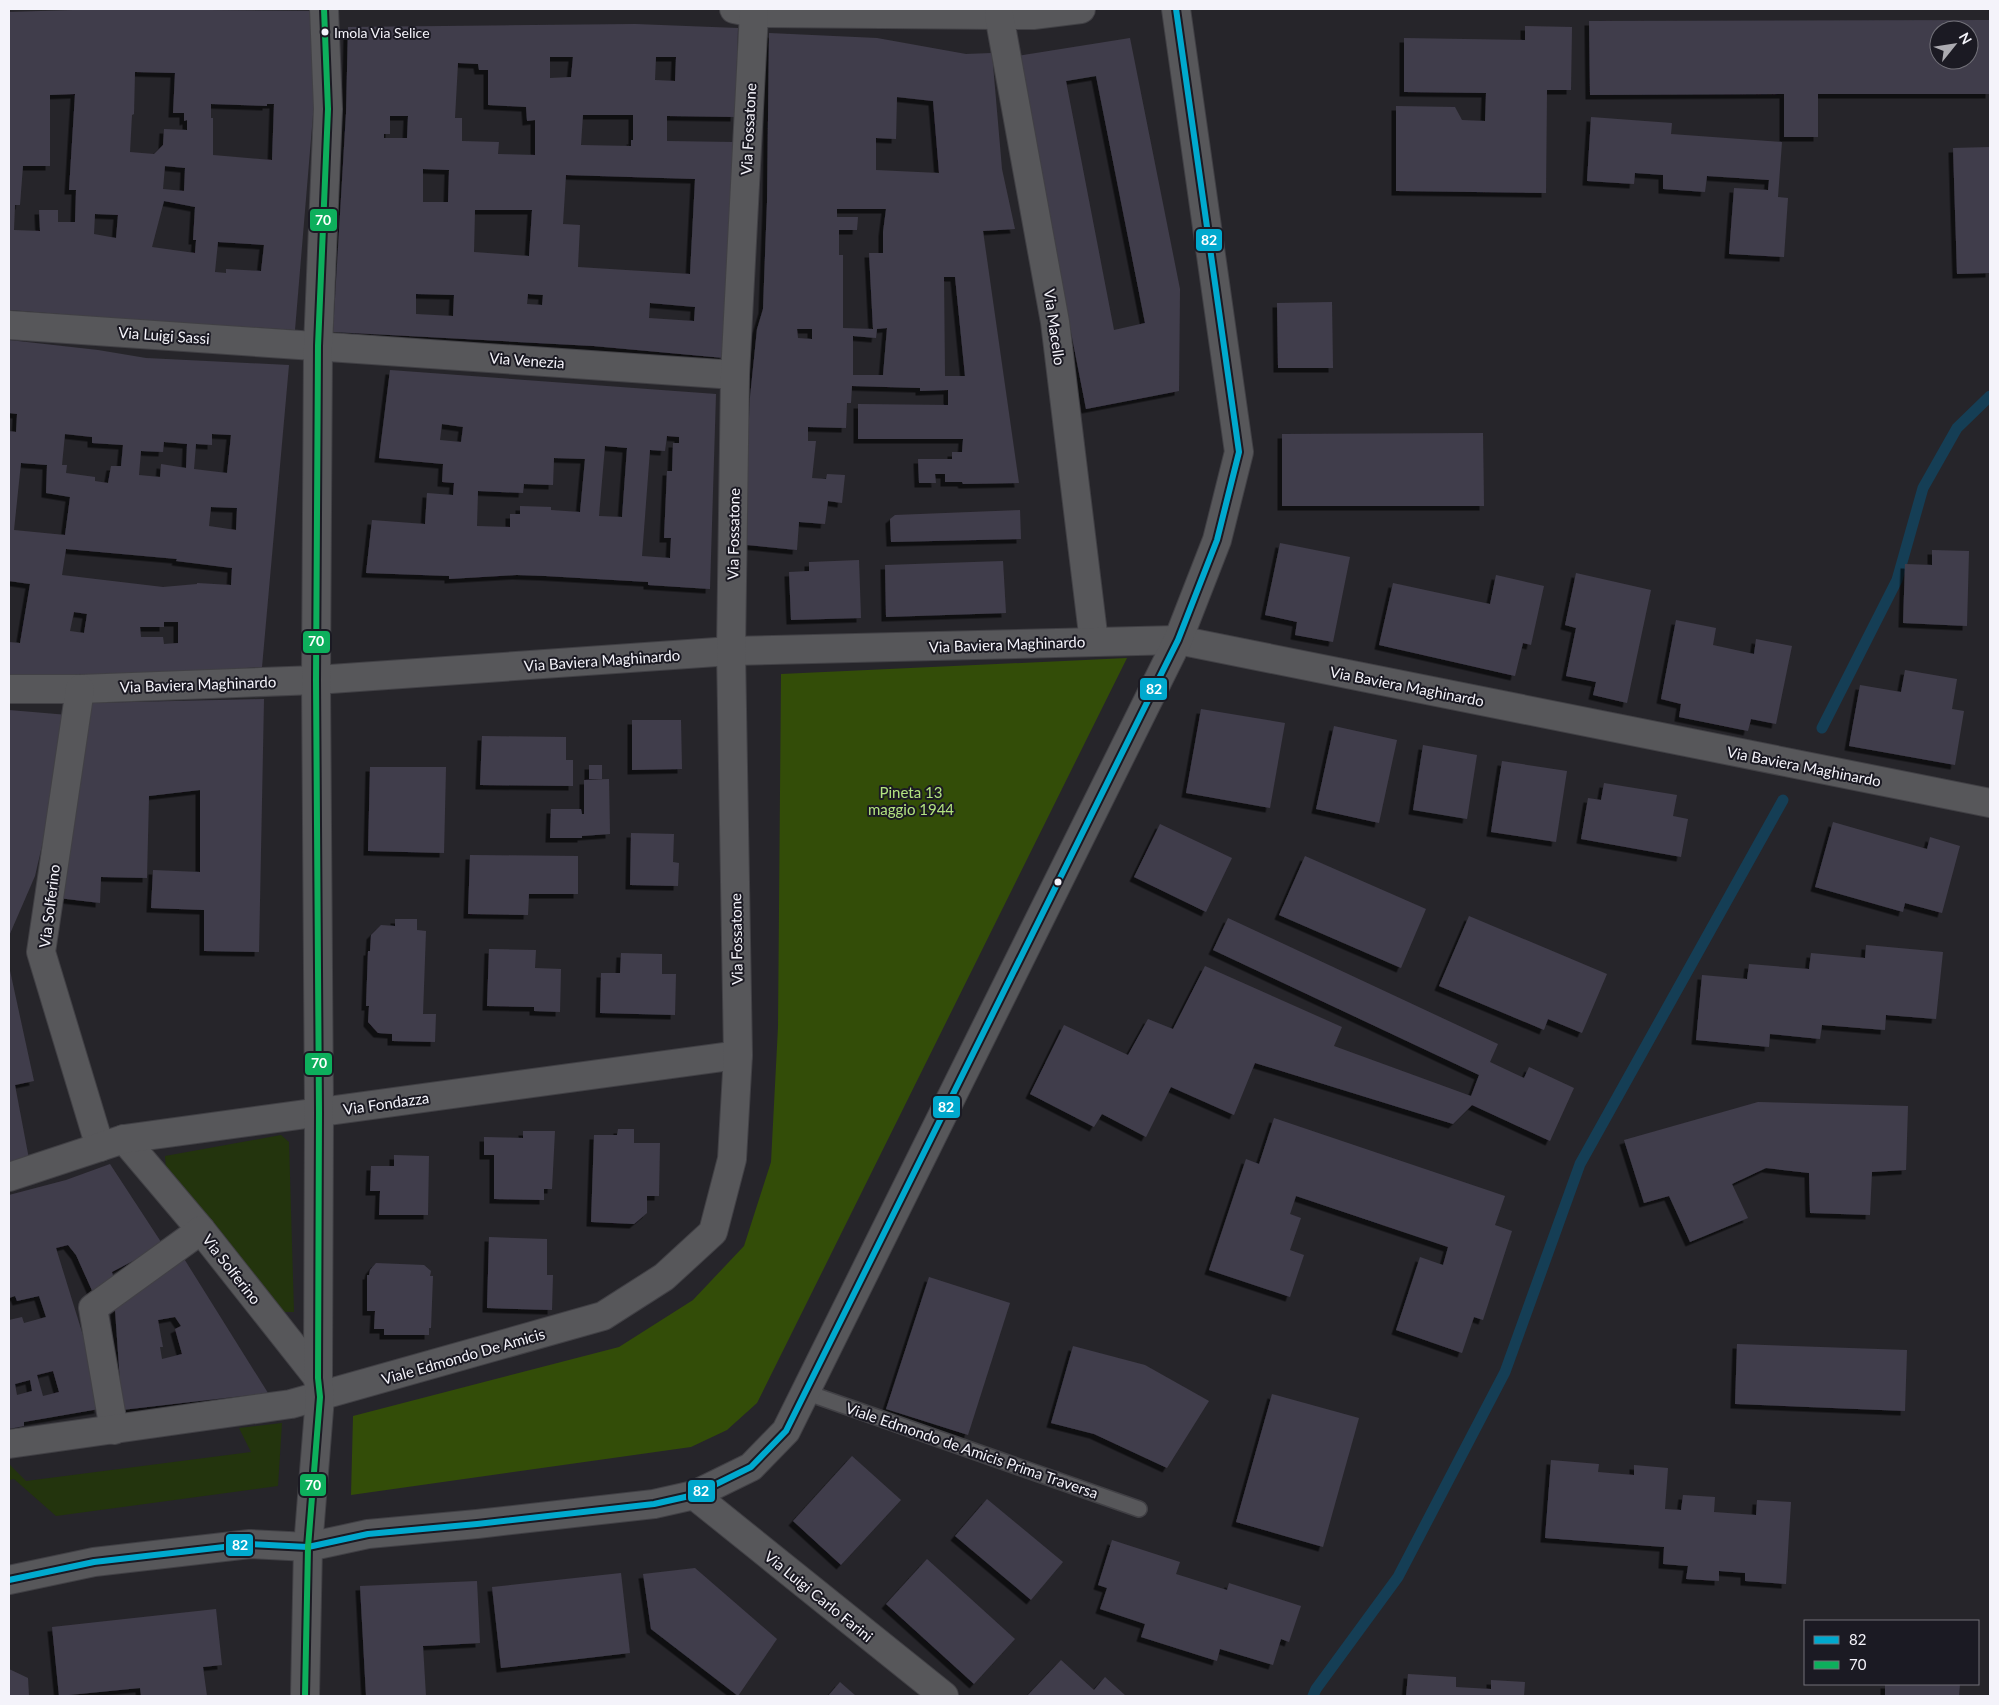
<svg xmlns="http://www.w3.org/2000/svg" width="1999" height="1705" font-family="Lato,sans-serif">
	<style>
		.green { fill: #23340d }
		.forest { fill: #334d08 }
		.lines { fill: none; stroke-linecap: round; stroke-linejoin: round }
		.stream { stroke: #153e55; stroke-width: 11 }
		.building { fill: #403d4b; fill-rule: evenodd; filter: url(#shadow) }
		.service-casing { stroke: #414045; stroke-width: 18 }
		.minor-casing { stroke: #414045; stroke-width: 30 }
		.tertiary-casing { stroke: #414045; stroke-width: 30 }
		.service { stroke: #57575a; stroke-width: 15 }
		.minor { stroke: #57575a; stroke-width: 28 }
		.tertiary { stroke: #57575a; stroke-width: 28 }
		.bus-1-casing { stroke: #1b1a23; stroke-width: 10 }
		.bus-2-casing { stroke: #1b1a23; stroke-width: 10 }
		.bus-1 { stroke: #00a9ce; stroke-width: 6 }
		.bus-2 { stroke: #0daf5c; stroke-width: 6 }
		.bus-dot { fill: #f4f3fa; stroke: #1b1a23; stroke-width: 2 }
		.labels { text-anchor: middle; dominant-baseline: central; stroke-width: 4; stroke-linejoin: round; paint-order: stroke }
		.bus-label { font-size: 14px; fill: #f4f3fa; stroke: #1b1a23; text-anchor: start }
		.street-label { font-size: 15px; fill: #f4f3fa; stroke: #1b1a23 }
		.park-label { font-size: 15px; fill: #b3e380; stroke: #1b1a23 }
		.line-badge { stroke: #1b1a23; stroke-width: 2 }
		.badge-label { font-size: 14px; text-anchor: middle; font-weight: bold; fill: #fff }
	</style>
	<defs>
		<filter id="shadow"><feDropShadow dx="-4.5" dy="4.5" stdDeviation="0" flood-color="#0009"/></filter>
	</defs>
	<rect width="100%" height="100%" fill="#26252a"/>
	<g class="green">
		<polygon points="281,1135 289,1142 294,1312 280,1312 166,1170 165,1156"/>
		<polygon points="282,1423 278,1486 56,1516 14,1479 9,1480 9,1464 26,1481 251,1452 239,1428"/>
	</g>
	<polygon class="forest" points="1127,658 757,1403 727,1430 691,1447 351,1495 353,1416 619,1347 693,1300 744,1246 771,1162 778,1027 781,674"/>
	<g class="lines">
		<g class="stream">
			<polyline points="1822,728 1897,580 1923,488 1957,428 1990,396"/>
			<polyline points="1313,1696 1316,1689 1398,1577 1505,1372 1580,1164 1783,800"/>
		</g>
	</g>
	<g class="building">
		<path d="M105,9L314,11V103L295,330L124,319L9,310V12ZM135,72L175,73L173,113H184V121L187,120V130L164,129L163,145L154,154L130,152L132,115L134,114ZM75,94L69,190H76L75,222H58V210H39L40,231L14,230L15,205H20L23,166H50V95ZM211,104L267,106V104H274L272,160L213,155V118H211ZM165,166L185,168L184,191L163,189ZM164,201L195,207L193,240H196L195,253L152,247ZM95,214L118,215L116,238L94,234ZM218,242L264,245L261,271L226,269V273L215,272Z"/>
		<path d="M1990,20V94H1818V137H1784V94L1590,95L1589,21ZM1939,30H1969V60H1939Z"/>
		<path d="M635,24L738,28L735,117L667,116V141L733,142L724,358L593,346L333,332L346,113L348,27ZM550,57H573L571,77L550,78ZM656,57H676L675,81L655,80ZM458,63L478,64L479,70H488V105L526,107L527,121L535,120V155L498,154L499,142L462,141V118H455ZM583,115H633V140H631V146L581,145ZM390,116H408L407,138H384V134H390ZM423,169L449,170L448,202H423ZM566,175L695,179L690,274L578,267L580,225L563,224ZM475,210H532L529,256L474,252ZM416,294L454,295L453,316L416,314ZM528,294L543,295L542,305L527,304ZM650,303L695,307L694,321L649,318Z"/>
		<polygon points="1525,26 1572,27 1571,90 1547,90 1546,193 1396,191 1396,106 1455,107 1462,120 1485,121 1486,93 1404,92 1404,38 1525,40"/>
		<path d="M769,33L877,38L966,54L992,53L1002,169L1015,229L983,231L1019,483L963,484L962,482H945V474H935L936,483H919L918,459H952V452H962L963,439H858V404L948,405V390L920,391V388L852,386L851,403H847L846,428L808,427V441H816L812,478L826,479L827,474L845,475L842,503L828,501L825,524L799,522L797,550L747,545L748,441L750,397L757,329L763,309L767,202ZM897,97L933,101L939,173L876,170V138L896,139ZM837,209H886L883,232V253H869L873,329L843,328V255H839V230H857L858,217H837ZM944,277H955L965,376H945ZM887,328L883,375H853V336L876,338L877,329ZM797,329H812V339L798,338Z"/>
		<path d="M1130,38L1180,289L1179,391L1086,409L1017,56ZM1096,76L1145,323L1114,330L1066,81Z"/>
		<polygon points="1591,117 1672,123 1671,134 1782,142 1778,197 1788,198 1784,257 1729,254 1734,188 1768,190 1769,180 1707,176 1705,192 1663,189 1663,175 1635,173 1634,184 1587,181"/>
		<polygon points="1990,147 1990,273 1957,274 1953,148"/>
		<polygon points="1332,302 1333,368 1278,368 1277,303"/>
		<path d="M9,340L98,350L146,358L289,365L262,667L166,673L42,676L9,675V642L20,643L30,584L9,581V431L16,432L17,414L9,413ZM65,434L92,437V443L123,445L121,466H111L108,483L95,481V477L66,473L67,465H62ZM212,434L231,435L227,473L194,469L196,444L212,445ZM164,442L187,444L186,468L161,464L160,477L139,475L141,451L163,452ZM21,463L47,465L46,493L70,497L65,535L14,530ZM211,507L237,508L236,530L209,526ZM66,549L177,559L176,561L232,568L231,585L197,583V584L163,587L62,575ZM74,612L87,614L84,633L70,631ZM164,622H178V643L164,644L163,637H141L140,627H164Z"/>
		<path d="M390,370L716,394L710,589L648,585V582L545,576L517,575L449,579V576L366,573L372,520L425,524L427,493L453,495L454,483L442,482L443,464L379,458ZM442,424L463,427L461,442L440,440ZM667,436L679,437V443H673L672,471H667L664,538H671L670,558L642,556L650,450L665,451ZM605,446L627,448L622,517L599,516ZM554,458L585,459L580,512L551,510V507L520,506V514H510V527L477,526L478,491L523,493L524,484L553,485Z"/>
		<polygon points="1483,433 1484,506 1282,506 1282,434"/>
		<polygon points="1020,510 1021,539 891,542 890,519 895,515"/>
		<polygon points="1280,543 1350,557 1333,642 1295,635 1297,622 1265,615"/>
		<polygon points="1932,550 1969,551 1967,626 1903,623 1905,564 1932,565"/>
		<polygon points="859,560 861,618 791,620 789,572 809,571 809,562"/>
		<polygon points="1003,561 1006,613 886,617 885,565"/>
		<polygon points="1576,573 1651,590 1627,703 1593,695 1596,682 1566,676 1576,628 1565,625"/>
		<polygon points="1496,575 1544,586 1531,645 1523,643 1515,676 1379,645 1393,583 1490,604"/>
		<polygon points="1676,620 1716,628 1713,645 1754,654 1756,639 1792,646 1776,724 1751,719 1748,731 1679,717 1681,704 1661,699"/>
		<polygon points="1905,670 1957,679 1952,709 1964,711 1955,765 1849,746 1860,685 1901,692"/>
		<polygon points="264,699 259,952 204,951 204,910 151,908 153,870 200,872 200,790 149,796 147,878 101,877 100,903 58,898 88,703"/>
		<polygon points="1201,709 1285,723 1270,808 1186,793"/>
		<polygon points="9,710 68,715 55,789 35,876 9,936"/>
		<polygon points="632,720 681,720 682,769 632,770"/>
		<polygon points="1334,726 1397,740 1379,823 1316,809"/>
		<polygon points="482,736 566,737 566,760 573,760 573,786 480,785"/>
		<polygon points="1423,745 1477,755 1467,819 1413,810"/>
		<polygon points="1502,761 1567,771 1556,842 1491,832"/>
		<rect x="589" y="765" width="13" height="14"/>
		<polygon points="370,767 446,767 444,853 368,851"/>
		<polygon points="609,779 610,834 582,836 582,838 550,838 551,809 581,809 582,814 584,814 584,780"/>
		<polygon points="1604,783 1677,795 1673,816 1688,819 1681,857 1581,839 1588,798 1601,800"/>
		<polygon points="1833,822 1927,849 1930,837 1960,846 1942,913 1905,903 1903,912 1815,887"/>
		<polygon points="1160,824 1232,858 1206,912 1134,877"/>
		<polygon points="631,833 674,834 673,862 679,863 678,886 630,885"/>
		<polygon points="470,855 578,856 578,894 529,894 528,915 468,914"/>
		<polygon points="1305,856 1426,909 1401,968 1279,915"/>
		<polygon points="1469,916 1607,974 1582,1033 1548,1019 1544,1030 1439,986"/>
		<polygon points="1228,918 1498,1044 1490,1062 1524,1078 1529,1067 1574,1088 1550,1141 1472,1105 1453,1124 1255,1063 1234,1115 1171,1087 1146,1137 1102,1114 1094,1127 1030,1094 1064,1025 1128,1055 1148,1019 1173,1029 1205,966 1342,1027 1334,1046 1471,1096 1479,1075 1213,950"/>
		<polygon points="395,919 417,919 417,930 426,931 423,1014 436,1014 435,1042 392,1041 392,1034 378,1033 368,1022 369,1006 366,1006 368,951 370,951 371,935 381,925 395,926"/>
		<polygon points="1866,945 1943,952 1936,1019 1886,1015 1885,1030 1822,1025 1820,1039 1770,1034 1769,1047 1696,1040 1702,975 1747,979 1749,964 1809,969 1811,953 1865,958"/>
		<polygon points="489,949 536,950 535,968 561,969 560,1012 534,1011 534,1007 487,1006"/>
		<polygon points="621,953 662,954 662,974 676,974 675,1015 600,1013 601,973 620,973"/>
		<polygon points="9,966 34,1081 15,1085 29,1159 9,1164"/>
		<polygon points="1758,1102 1908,1106 1906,1170 1872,1172 1870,1215 1810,1213 1809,1173 1766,1168 1732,1184 1748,1218 1690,1242 1669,1196 1644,1203 1624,1140"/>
		<polygon points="1274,1118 1505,1196 1495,1225 1512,1231 1483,1320 1474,1317 1462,1353 1396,1330 1420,1257 1443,1265 1448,1247 1296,1196 1290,1214 1301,1218 1290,1250 1304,1255 1290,1297 1209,1270 1246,1159 1259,1164"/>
		<polygon points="618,1129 634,1129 634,1143 660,1143 659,1196 647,1196 647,1213 634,1224 591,1222 594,1135 617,1135"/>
		<polygon points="523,1131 555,1131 552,1189 544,1189 544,1200 494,1199 494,1155 484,1155 484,1137 523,1138"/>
		<polygon points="394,1155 429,1156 428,1215 379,1215 380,1191 370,1191 371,1166 394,1166"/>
		<path d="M110,1164L163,1245L112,1272L116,1286L94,1295L76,1255L68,1245L56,1248L90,1358L87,1359L99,1409L24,1422V1426L9,1429V1320L22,1317L24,1323L46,1317L39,1296L17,1301L15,1296L9,1298V1195L66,1180ZM53,1371L59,1392L43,1396L37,1375ZM30,1380L32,1391L17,1395L15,1384Z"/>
		<polygon points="489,1237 547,1239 547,1275 553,1275 552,1310 487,1308"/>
		<path d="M183,1257L268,1393L122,1410L115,1310ZM175,1317L181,1326L175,1329L182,1354L162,1359L160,1347H163L158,1320Z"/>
		<polygon points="376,1263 424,1265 431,1271 430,1276 433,1276 431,1328 429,1328 429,1335 384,1335 384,1329 374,1329 375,1311 367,1311 367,1275 369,1275 370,1270"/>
		<polygon points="929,1277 1010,1303 968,1435 886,1409"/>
		<polygon points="1737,1344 1907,1350 1905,1411 1735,1404"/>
		<polygon points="1073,1346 1145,1365 1209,1401 1167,1468 1094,1434 1051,1423"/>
		<polygon points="1272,1394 1359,1418 1323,1547 1236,1522"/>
		<polygon points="852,1456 901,1500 841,1565 793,1521"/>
		<polygon points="1551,1460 1599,1464 1598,1472 1634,1475 1634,1465 1668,1468 1665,1509 1681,1510 1683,1495 1715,1497 1714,1512 1756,1515 1757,1500 1791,1502 1786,1584 1745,1581 1745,1573 1719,1571 1719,1581 1686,1579 1688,1566 1663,1564 1664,1547 1545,1538"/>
		<polygon points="987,1499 1063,1562 1031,1600 955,1536"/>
		<polygon points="1112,1540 1180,1562 1176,1574 1227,1590 1229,1583 1301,1606 1289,1642 1281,1639 1273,1665 1220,1649 1217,1661 1141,1637 1145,1624 1100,1609 1107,1588 1098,1585"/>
		<polygon points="927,1559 1015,1639 974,1684 886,1604"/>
		<polygon points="695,1568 777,1639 738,1696 651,1629 643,1574"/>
		<polygon points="621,1573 630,1653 501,1668 492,1587"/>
		<polygon points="477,1581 480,1643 423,1646 426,1696 366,1696 360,1586"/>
		<polygon points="216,1609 222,1665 203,1667 207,1696 141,1696 140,1688 59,1696 52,1627"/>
		<polygon points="1061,1660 1094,1690 1105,1677 1126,1696 1027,1696"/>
		<polygon points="9,1669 28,1678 29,1696 9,1696"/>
		<polygon points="1408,1674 1456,1677 1456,1687 1491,1689 1491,1680 1525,1682 1524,1696 1406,1696"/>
		<polygon points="840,1682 856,1696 828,1696"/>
		<polygon points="1885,1684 1960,1684 1959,1696 1885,1696"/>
	</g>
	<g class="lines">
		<g class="service-casing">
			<polyline id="service" points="805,1392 1139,1509"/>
		</g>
		<g class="minor-casing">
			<g id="minor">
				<polyline points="734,9 754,13 999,15 1033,15 1081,9"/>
				<polyline points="999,15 1055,322 1094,642"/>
				<polyline points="9,325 735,375"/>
				<polyline points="9,689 80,689 316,680 731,651 1178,640 1990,803"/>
				<polyline points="80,689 41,952 100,1147"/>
				<polyline points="124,1139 201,1230 318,1378"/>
				<polyline points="9,1177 124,1139 738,1055"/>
				<polyline points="114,1430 93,1308 201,1230"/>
				<polyline points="9,1444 291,1404 603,1316 664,1277 713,1232 732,1159 738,1055 731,651 735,375 754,13"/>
				<polyline points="694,1495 944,1696"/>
				<polyline points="305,1696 308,1547 320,1397 318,1378 319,1112 316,680 318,346 328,109 324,9"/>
			</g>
		</g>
		<g class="tertiary-casing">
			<polyline id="tertiary" points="9,1580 94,1562 250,1544 308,1547 368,1534 477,1524 654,1504 694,1495 751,1467 786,1431 1178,640 1217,540 1239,452 1176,9"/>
		</g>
		<use href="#service" class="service"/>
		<use href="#minor" class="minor"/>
		<use href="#tertiary" class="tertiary"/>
		<g class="bus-1-casing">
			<polyline id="bus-1" points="9,1580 94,1562 250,1544 308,1547 368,1534 477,1524 654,1504 694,1495 751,1467 786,1431 1178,640 1217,540 1239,452 1176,9"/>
		</g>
		<g class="bus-2-casing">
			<polyline id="bus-2" points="305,1696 308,1547 320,1397 318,1378 319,1112 316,680 318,346 328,109 324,9"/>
		</g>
		<use href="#bus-1" class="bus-1"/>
		<use href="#bus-2" class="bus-2"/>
	</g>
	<g class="bus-dot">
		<circle cx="325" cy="32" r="4.5"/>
		<circle cx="1058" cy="882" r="4.5"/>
	</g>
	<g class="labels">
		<g class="bus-label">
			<text x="334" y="32">Imola Via Selice</text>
		</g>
		<g class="street-label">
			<text transform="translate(748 129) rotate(-87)">Via Fossatone</text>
			<text transform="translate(1055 327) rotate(82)">Via Macello</text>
			<text transform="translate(164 335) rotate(4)">Via Luigi Sassi</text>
			<text transform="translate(527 360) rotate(4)">Via Venezia</text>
			<text transform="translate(733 534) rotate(-89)">Via Fossatone</text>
			<text transform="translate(1007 644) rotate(-2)">Via Baviera Maghinardo</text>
			<text transform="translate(602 660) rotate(-4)">Via Baviera Maghinardo</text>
			<text transform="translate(198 684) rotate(-2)">Via Baviera Maghinardo</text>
			<text transform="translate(1407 686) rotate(11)">Via Baviera Maghinardo</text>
			<text transform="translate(1804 766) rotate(11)">Via Baviera Maghinardo</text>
			<text transform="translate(49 906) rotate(-83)">Via Solferino</text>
			<text transform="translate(736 939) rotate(-91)">Via Fossatone</text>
			<text transform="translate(386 1103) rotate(-8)">Via Fondazza</text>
			<text transform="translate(232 1269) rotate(52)">Via Solferino</text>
			<text transform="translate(463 1356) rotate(-16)">Viale Edmondo De Amicis</text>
			<text transform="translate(972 1450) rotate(19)">Viale Edmondo de Amicis Prima Traversa</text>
			<text transform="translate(819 1596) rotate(39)">Via Luigi Carlo Farini</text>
		</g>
		<g class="park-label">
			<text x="911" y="792">Pineta 13<tspan x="911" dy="17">maggio 1944</tspan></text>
		</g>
	</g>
	<g class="line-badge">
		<rect x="309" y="208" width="29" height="24" rx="5" fill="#0daf5c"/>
		<rect x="1195" y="228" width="28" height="24" rx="5" fill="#00a9ce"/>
		<rect x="302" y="630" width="29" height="24" rx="5" fill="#0daf5c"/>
		<rect x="1139" y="677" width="29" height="24" rx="5" fill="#00a9ce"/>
		<rect x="304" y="1052" width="29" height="24" rx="5" fill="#0daf5c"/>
		<rect x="932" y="1095" width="29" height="24" rx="5" fill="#00a9ce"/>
		<rect x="299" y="1473" width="28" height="24" rx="5" fill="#0daf5c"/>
		<rect x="687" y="1479" width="29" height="24" rx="5" fill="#00a9ce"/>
		<rect x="225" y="1533" width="29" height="24" rx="5" fill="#00a9ce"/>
	</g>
	<g class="badge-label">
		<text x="323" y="225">70</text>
		<text x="1209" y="245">82</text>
		<text x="316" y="646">70</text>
		<text x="1154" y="694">82</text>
		<text x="319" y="1068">70</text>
		<text x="946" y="1112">82</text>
		<text x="313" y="1490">70</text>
		<text x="701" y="1496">82</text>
		<text x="240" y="1550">82</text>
	</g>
	<rect width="1999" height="1705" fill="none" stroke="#f4f3fa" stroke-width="20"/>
	<rect x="1804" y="1620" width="175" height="65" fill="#1b1a23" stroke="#727179"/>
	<rect x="1814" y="1636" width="25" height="8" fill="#00a9ce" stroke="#727179"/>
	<text x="1849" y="1645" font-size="15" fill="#f4f3fa">82</text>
	<rect x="1814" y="1661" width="25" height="8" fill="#0daf5c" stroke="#727179"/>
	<text x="1849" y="1670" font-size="15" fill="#f4f3fa">70</text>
	<g transform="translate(1954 45) rotate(60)"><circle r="24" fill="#1b1a23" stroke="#727179"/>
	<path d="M0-4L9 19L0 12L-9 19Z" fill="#acabb1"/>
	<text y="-8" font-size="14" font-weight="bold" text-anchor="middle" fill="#f4f3fa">N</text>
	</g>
</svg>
